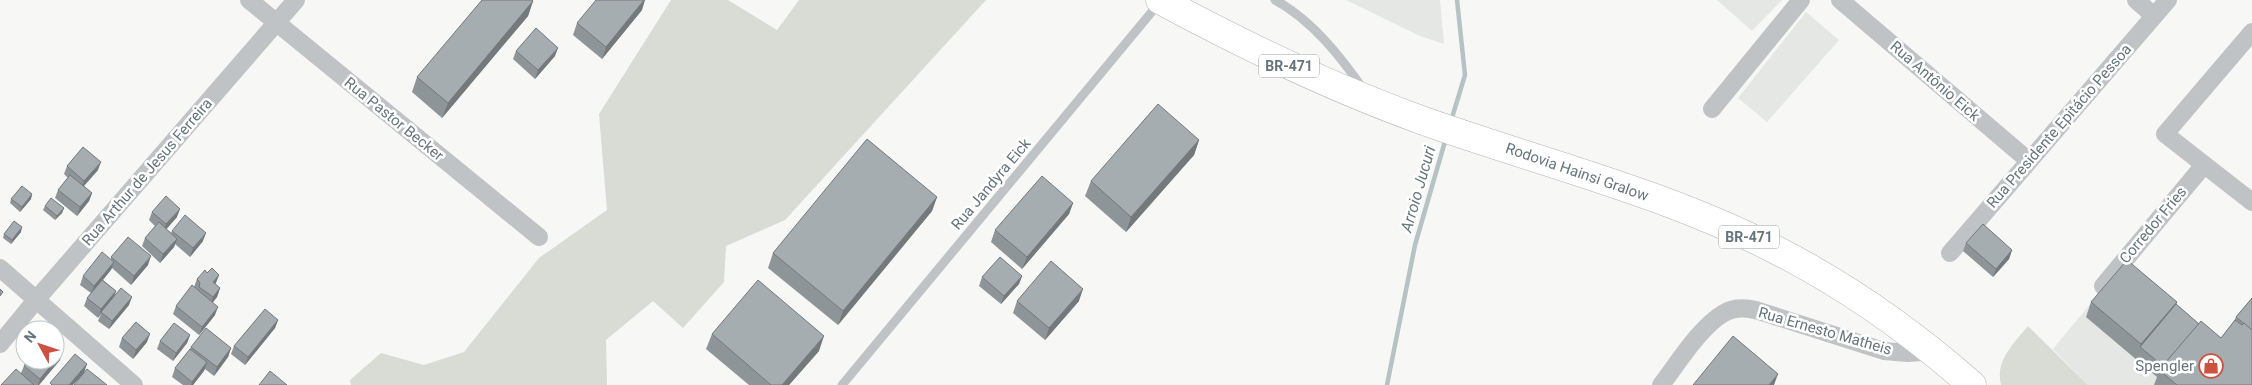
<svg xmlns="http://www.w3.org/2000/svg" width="2252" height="385" font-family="Roboto,sans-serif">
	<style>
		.built { fill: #e5e7e5 }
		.green { fill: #d8dcd5 }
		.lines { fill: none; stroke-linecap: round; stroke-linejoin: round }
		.stream { stroke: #b7c2c5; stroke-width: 4.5 }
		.primary-casing { stroke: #b1b6b8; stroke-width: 29 }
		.service { stroke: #bfc3c6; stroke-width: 9 }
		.minor { stroke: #bfc3c6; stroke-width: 18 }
		.primary { stroke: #fff; stroke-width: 28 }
		.wall { fill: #8e9598 }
		.shaded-wall { fill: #74797c }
		.building { fill: #a5adb1; stroke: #74797c }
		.labels { text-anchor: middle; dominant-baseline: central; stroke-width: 5; stroke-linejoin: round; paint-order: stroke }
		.shield { fill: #fff; stroke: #949ea3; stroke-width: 1 }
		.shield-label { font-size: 14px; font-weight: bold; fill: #66757c }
		.street-label { font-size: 15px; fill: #66757c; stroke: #fff }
		.poi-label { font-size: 15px; fill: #66757c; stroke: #fff; text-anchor: end }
		.water-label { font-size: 16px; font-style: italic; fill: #677a7e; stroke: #fff }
	</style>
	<rect width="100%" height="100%" fill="#f7f7f5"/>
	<g class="built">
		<polygon points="1346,0 1440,0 1444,44 1420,36"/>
		<polygon points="1717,0 1782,0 1752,31"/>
		<polygon points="1806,12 1839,40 1767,122 1738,98"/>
		<polygon points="2121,267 2252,385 2088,385 2053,349"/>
	</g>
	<g class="green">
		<polygon points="671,0 728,0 777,30 799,0 986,0 785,220 726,246 724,282 683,328 653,301 606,340 607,385 351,385 350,380 381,353 424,365 464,352 539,258 607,210 599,114"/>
		<path d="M2028,326L2088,385H2001C1995,361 2013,344 2028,326Z"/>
	</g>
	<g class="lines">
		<g class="stream">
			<polyline points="1451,121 1465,75 1457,0"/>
			<polyline points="1387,385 1415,245 1446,138"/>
		</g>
		<g class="primary-casing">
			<path id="primary" d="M1160,0C1245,46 1332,88 1424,121C1542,163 1666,193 1778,251C1848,287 1913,333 1972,385"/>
		</g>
		<g class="service">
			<path d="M1275,0C1312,20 1340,56 1364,90"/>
			<polyline points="842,385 1160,2"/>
		</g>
		<g class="minor">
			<polyline points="249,0 539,237"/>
			<polyline points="1840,0 2029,161"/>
			<polyline points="2136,0 2154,16"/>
			<polyline points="2252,32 2165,134 2252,202"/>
			<polyline points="1712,109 1801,0"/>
			<polyline points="1950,253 2168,0"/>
			<polyline points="0,268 134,385"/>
			<polyline points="2103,286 2204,165"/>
			<polyline points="0,344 36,300 296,0"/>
			<path d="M1661,385C1678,363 1700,327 1724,313C1736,306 1750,308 1762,312L1884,351L1908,353L1933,351"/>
		</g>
		<use href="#primary" class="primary"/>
	</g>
	<g class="wall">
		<polygon points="533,1 528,16 442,118 412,92 417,77"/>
		<polygon points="642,10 602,59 573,35 577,23"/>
		<polygon points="516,51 555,56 535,79 513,59"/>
		<polygon points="1199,140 1194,155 1126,232 1085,196 1091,181"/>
		<polygon points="67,166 98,170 84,186 92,193 89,201 77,216 55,198 58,190 68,178 64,174"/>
		<polygon points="32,194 31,199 20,212 10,203 11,199"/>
		<polygon points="937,197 932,211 838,325 768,268 773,253"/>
		<polygon points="1073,203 1069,214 1022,269 991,242 995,230"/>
		<polygon points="45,206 64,208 62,213 55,220 43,210"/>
		<polygon points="152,212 177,217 166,229 171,233 172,231 203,241 190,257 175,244 174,247 160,263 142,246 145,238 155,226 149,220"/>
		<polygon points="21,232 11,244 3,238 4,234"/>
		<polygon points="1966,243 2012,250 2009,259 1993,277 1963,251"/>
		<polygon points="111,257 148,265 131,285 112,268 103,280 116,291 114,297 129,305 109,329 98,321 101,314 98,318 84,306 87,298 91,293 80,285 83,276 111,259"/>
		<polygon points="219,275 215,284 220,288 217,297 213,302 215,315 199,335 173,314 176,306 194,287 197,279"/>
		<polygon points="1022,276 1019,284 1001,304 979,286 982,277"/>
		<polygon points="2252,298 2252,385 2154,385 2157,377 2086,317 2091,302 2177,302 2176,304 2199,324 2221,338 2234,321 2236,317"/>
		<polygon points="1017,301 1079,301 1045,340 1013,313"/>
		<polygon points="278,320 275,328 245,365 231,354 234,346"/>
		<polygon points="712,334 819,351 789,385 749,385 706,349"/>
		<polygon points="190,335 187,343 173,361 157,349 160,341"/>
		<polygon points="122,338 147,342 133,359 119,347"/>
		<polygon points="191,347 231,348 228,357 214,376 205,369 193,385 183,385 172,377 175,368 190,349"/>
		<polygon points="60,360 39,385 1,385 21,373 24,366"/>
	</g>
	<g class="shaded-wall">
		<polygon points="644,0 645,0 642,10 602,59 606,47"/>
		<polygon points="533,1 528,16 442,118 448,103"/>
		<polygon points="558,48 555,56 535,79 538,70"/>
		<polygon points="1199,140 1194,155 1126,232 1131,217"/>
		<polygon points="101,162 98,170 81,189 84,181"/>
		<polygon points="92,193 89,201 77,216 80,207"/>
		<polygon points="32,194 31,199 20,212 22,207"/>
		<polygon points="937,197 932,211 838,325 843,311"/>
		<polygon points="1073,203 1069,214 1022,269 1027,257"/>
		<polygon points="64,208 62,213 55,220 57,216"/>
		<polygon points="180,209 177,217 163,233 166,224"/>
		<polygon points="22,227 21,232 11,244 12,240"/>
		<polygon points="206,233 203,241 190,257 193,248"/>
		<polygon points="177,239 174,247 160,263 163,254"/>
		<polygon points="2012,250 2009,259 1993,277 1996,269"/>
		<polygon points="151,256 148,265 131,285 134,276"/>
		<polygon points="114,262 111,270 91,294 94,286"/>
		<polygon points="219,275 216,283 210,291 213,282"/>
		<polygon points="1022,276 1019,284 1001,304 1004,296"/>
		<polygon points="220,288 217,297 210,306 213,297"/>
		<polygon points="1083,289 1079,301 1045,340 1049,328"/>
		<polygon points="116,291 113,300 101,312 98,318 101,309"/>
		<polygon points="132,297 129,305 109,329 112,321"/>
		<polygon points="2177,302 2172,316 2140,347 2141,344"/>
		<polygon points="218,307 215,315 199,335 202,327"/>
		<polygon points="278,320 275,328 245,365 248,357"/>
		<polygon points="150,334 147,342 133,359 136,350"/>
		<polygon points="190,335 187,343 173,361 176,353"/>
		<polygon points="824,336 819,351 789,385 782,385"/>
		<polygon points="231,348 228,357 214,376 217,367"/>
		<polygon points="63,351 60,360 39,385 38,385 40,379"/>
		<polygon points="207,362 204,371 193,385 191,385 192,382"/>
		<polygon points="87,364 84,373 73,385 69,385"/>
		<polygon points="1778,374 1774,385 1769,385"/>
	</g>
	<g class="building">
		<polygon points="482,0 532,0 533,1 448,103 417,77"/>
		<polygon points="596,0 644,0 606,47 577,23"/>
		<polygon points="536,28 558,48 538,70 516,51"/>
		<polygon points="1158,104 1199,140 1131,217 1091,181"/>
		<polygon points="867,139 937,197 843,311 773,253"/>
		<polygon points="83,147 101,162 84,181 67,166"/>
		<polygon points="70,175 92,193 80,207 58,190"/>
		<polygon points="1042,176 1073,203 1027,257 995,230"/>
		<polygon points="22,186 32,194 22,207 11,199"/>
		<polygon points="166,196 180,209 166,224 152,212"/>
		<polygon points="51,198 64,208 57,216 45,206"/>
		<polygon points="185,215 206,233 193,248 172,231"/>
		<polygon points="14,221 22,227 12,240 4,234"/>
		<polygon points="159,222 177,239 163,254 145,238"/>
		<polygon points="1983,224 2012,250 1996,269 1966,243"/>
		<polygon points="128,237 151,256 134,276 111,257"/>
		<polygon points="102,252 114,262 94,286 83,276"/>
		<polygon points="1000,257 1022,276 1004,296 982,277"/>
		<polygon points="2127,260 2177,302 2141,344 2091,302"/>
		<polygon points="1051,261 1083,289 1049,328 1017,301"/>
		<polygon points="212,268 219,275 213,282 220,288 213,297 199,287 200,283 197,279 205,270 207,273"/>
		<polygon points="102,280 116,291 101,309 87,298"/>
		<polygon points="758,280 824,336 782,385 771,385 712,334"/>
		<polygon points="192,285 218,307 202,327 176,306"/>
		<polygon points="121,288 132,297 112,321 101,312"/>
		<polygon points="0,289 3,292 0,296"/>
		<polygon points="2252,298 2252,330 2236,317"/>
		<polygon points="2176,304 2199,324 2163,366 2140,347"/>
		<polygon points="265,309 278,320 248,357 234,346"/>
		<polygon points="2235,320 2242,325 2244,323 2252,330 2252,385 2177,385 2159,370 2201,321 2221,338"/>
		<polygon points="136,322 150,334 136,350 122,338"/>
		<polygon points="174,323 190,335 176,353 160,341"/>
		<polygon points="206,328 231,348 217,367 191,347"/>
		<polygon points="1733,336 1778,374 1769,385 1693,385"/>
		<polygon points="55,345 63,351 40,379 24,366 28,360 55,360"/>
		<polygon points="190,349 207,362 192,382 175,368"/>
		<polygon points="75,354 87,364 69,385 52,385 50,383"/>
		<polygon points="16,369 34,385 1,385"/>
		<polygon points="87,369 107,385 74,385"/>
		<polygon points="270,371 287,385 259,385"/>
	</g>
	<defs>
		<g id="shop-ring" transform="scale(1.25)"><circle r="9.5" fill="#fff" stroke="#cd5140" stroke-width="1.5"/><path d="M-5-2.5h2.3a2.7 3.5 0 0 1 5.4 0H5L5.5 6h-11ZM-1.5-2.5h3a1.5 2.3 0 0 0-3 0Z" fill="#cd5140"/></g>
	</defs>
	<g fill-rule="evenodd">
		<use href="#shop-ring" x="2211" y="366"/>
	</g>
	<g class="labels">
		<g class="shield">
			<rect x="1259" y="54.5" width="60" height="23" rx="4"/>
			<rect x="1719" y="225.5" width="60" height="23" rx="4"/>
		</g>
		<g class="shield-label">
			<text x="1289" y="66">BR-471</text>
			<text x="1749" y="237">BR-471</text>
		</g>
		<g class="street-label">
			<text transform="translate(1935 81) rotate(41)">Rua Antônio Eick</text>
			<text transform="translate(394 119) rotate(39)">Rua Pastor Becker</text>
			<text transform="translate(2059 126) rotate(-49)">Rua Presidente Epitácio Pessoa</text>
			<text transform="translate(147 172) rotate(-49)">Rua Arthur de Jesus Ferreira</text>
			<text transform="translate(1577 172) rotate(19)">Rodovia Hainsi Gralow</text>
			<text transform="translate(991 184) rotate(-50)">Rua Jandyra Eick</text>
			<text transform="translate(2153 225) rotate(-50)">Corredor Fries</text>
			<text transform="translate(1825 331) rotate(16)">Rua Ernesto Matheis</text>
		</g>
		<g class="poi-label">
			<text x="2194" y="366">Spengler</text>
		</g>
		<g class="water-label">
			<text transform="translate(1418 189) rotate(-74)">Arroio Jucuri</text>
		</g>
	</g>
	<g transform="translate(40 345) rotate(310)"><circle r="24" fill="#ffffff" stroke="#c2c8cb"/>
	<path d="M0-4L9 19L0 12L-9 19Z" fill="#cd5140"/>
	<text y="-8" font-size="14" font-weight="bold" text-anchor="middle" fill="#66757c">N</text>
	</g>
</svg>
